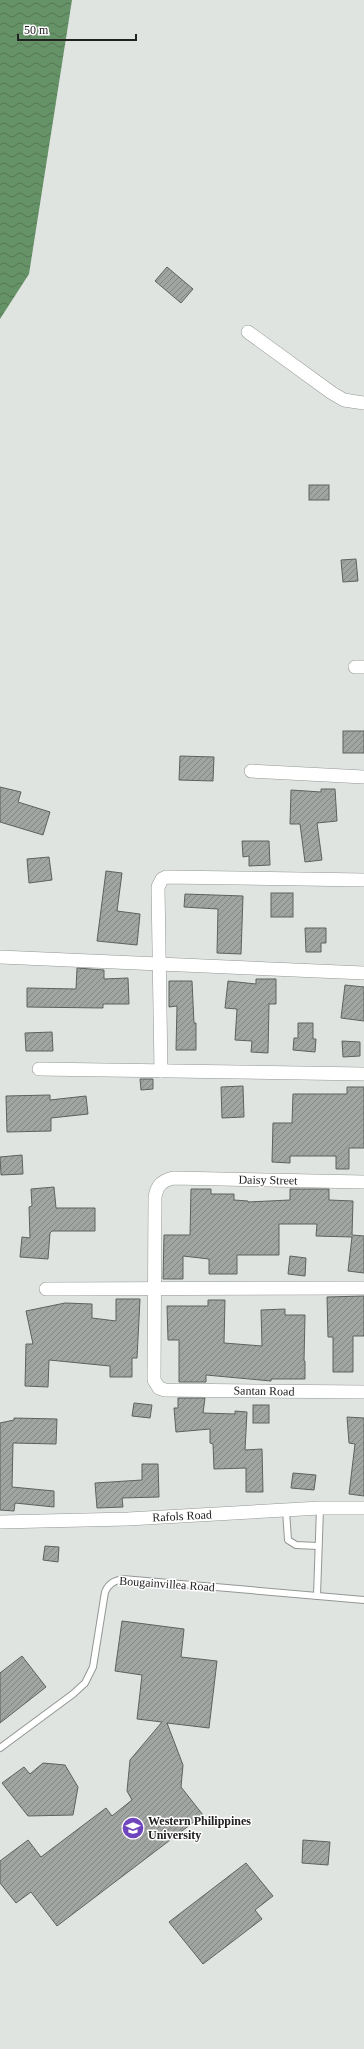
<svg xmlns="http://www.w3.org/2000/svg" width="364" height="2049" font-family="Georgia,serif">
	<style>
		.water { fill: url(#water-waves) }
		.building { fill: url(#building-hatch); stroke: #5e625e }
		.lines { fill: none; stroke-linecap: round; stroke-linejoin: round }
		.lane-casing { stroke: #939793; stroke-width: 8 }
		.street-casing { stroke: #939793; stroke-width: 14 }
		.lane { stroke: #fff; stroke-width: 6 }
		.street { stroke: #fff; stroke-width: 13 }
		.labels { text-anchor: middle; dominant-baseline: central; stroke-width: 3; stroke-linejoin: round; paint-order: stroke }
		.street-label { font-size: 12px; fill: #202120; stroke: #fff }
		.poi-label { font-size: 12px; font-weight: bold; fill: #202120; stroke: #fff; text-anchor: start }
	</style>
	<defs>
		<pattern id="water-waves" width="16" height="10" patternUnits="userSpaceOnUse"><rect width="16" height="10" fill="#669268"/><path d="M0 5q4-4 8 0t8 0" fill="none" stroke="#547755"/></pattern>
		<pattern id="building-hatch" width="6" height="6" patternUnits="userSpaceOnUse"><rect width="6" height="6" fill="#a1a5a1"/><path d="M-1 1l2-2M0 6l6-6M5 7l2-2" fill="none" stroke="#838683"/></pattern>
	</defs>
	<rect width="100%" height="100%" fill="#e0e4e0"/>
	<polygon class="water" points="0,0 72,0 29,274 0,319"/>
	<g class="building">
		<polygon points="167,267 193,289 181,303 155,281"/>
		<rect x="309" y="485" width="20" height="15"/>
		<polygon points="356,559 358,581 343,582 341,560"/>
		<rect x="343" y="731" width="21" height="22"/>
		<polygon points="180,756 214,757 213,781 179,780"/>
		<polygon points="0,787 21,792 18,802 50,812 43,835 0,822"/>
		<polygon points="321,789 335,789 337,821 317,823 322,860 305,862 300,824 290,824 291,790 321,792"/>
		<polygon points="242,841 269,841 270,865 249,866 249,856 243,857"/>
		<polygon points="49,857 52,880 29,883 27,859"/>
		<polygon points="106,871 122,873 117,911 140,914 137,945 97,941"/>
		<rect x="271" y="893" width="22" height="24"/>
		<polygon points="185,894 243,896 241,954 217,953 218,909 184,907"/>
		<polygon points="305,928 326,928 326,943 321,943 321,952 306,952"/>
		<polygon points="77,968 104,970 104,979 128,978 129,1004 103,1004 103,1008 27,1007 27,988 76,989"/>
		<polygon points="256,979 276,979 276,1004 269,1004 268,1053 251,1052 252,1041 235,1040 237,1009 225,1008 228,981 256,984"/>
		<polygon points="169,981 192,981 194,1023 196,1023 196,1050 176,1050 177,1006 169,1007"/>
		<polygon points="345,985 364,987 364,1021 341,1018"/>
		<polygon points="298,1023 313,1023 313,1039 316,1039 315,1052 293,1050 294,1038 298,1038"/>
		<polygon points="52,1032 53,1051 26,1051 25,1033"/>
		<polygon points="342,1041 360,1042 360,1056 343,1057"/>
		<polygon points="140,1079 153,1079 153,1089 141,1090"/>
		<polygon points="243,1086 244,1117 222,1118 221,1087"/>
		<polygon points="347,1087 364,1087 364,1148 349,1148 349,1169 336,1169 336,1156 290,1156 290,1163 272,1162 273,1123 292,1123 293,1094 347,1094"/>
		<polygon points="50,1095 50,1100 86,1096 88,1114 51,1118 51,1131 7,1132 6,1096"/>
		<polygon points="22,1155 23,1174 1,1175 0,1157"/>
		<polygon points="54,1187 56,1208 95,1208 95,1231 52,1231 50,1233 48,1259 20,1257 22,1237 30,1238 29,1207 32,1206 31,1189"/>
		<polygon points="191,1189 211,1189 211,1194 234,1194 234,1200 248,1201 248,1202 290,1200 290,1189 329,1189 329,1200 353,1201 352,1235 364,1236 364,1273 348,1271 352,1237 316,1236 317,1224 279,1224 279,1255 237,1255 237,1274 209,1274 209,1259 183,1256 183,1279 163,1279 164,1235 190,1235"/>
		<polygon points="290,1256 306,1258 305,1276 288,1274"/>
		<polygon points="364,1296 364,1336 353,1336 353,1372 333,1372 333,1337 328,1337 327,1297"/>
		<polygon points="116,1299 140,1299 137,1358 132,1358 132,1377 110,1377 110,1366 49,1360 48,1387 25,1386 26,1344 33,1344 26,1311 65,1303 92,1304 92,1318 116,1321"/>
		<polygon points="208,1300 225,1300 224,1343 262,1346 261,1310 285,1309 285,1315 305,1315 304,1361 305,1361 305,1379 271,1379 271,1381 206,1375 206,1382 179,1382 179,1340 168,1340 167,1306 208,1306"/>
		<polygon points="178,1398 205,1398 203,1413 235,1414 235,1411 247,1412 245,1450 262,1449 263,1492 246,1492 246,1468 214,1469 213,1444 210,1443 210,1429 176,1432 174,1408 178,1408"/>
		<polygon points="134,1403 152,1405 150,1418 132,1416"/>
		<rect x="253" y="1405" width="16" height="18"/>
		<polygon points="347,1417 364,1418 364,1496 349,1494 355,1444 349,1443"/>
		<polygon points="14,1418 57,1419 56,1444 13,1443 12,1487 54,1491 54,1507 15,1503 14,1511 0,1510 0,1423 14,1420"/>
		<polygon points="142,1464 158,1464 159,1497 122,1498 123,1507 97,1508 95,1483 142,1480"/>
		<polygon points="293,1473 316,1475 314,1490 291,1488"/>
		<polygon points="45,1546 59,1547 58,1562 43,1560"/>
		<polygon points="122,1621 184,1629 181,1657 217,1661 209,1728 167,1723 183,1765 181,1787 203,1815 57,1926 31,1892 16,1903 0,1883 0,1861 28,1840 41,1857 106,1808 112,1816 132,1800 127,1791 130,1760 162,1722 137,1719 142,1675 115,1671"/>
		<polygon points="22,1656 46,1687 0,1723 0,1673"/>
		<polygon points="43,1763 65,1765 78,1787 73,1815 28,1816 2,1783 24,1767 30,1774"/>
		<polygon points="303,1840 330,1842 328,1865 302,1863"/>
		<polygon points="246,1863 273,1896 255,1910 262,1919 203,1964 169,1922"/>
	</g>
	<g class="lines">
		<g class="lane-casing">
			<g id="lane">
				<polyline points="286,1510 288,1540 296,1545 318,1546"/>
				<polyline points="317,1596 320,1508"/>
				<path d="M0,1748L73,1694L85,1683L93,1667L105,1592C109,1583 114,1581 123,1579L364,1600"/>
			</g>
		</g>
		<g class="street-casing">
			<g id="street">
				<polyline points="248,332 332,393 344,400 364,403"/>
				<polyline points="355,667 364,667"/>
				<polyline points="251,771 364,777"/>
				<polyline points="0,957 364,973"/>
				<polyline points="39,1069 364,1074"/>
				<polyline points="161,1071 158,887 162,879 166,877 364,880"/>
				<path d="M364,1182L173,1178C161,1181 157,1186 155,1197L154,1380L159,1388L165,1390L364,1392"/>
				<polyline points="46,1289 364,1288"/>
				<polyline points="0,1522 128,1519 320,1508 364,1508"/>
			</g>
		</g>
		<use href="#lane" class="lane"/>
		<use href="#street" class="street"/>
	</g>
	<defs>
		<g id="university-disc" transform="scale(1.15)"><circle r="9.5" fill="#6f45bd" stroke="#fff"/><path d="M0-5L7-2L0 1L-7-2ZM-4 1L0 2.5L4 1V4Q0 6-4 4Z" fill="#fff"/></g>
	</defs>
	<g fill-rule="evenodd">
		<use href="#university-disc" x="133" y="1828"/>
	</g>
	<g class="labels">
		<g class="street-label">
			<text transform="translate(268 1180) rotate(1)">Daisy Street</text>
			<text transform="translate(264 1391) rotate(1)">Santan Road</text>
			<text transform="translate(182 1516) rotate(-3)">Rafols Road</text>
			<text transform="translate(167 1584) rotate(4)">Bougainvillea Road</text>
		</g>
		<g class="poi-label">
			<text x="148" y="1821">Western Philippines<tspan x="148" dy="14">University</tspan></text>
		</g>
	</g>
	<path d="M18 34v6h118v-6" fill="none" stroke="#202120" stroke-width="2"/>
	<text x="24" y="34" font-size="12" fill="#202120" stroke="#ffffff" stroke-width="3" paint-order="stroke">50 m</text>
</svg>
